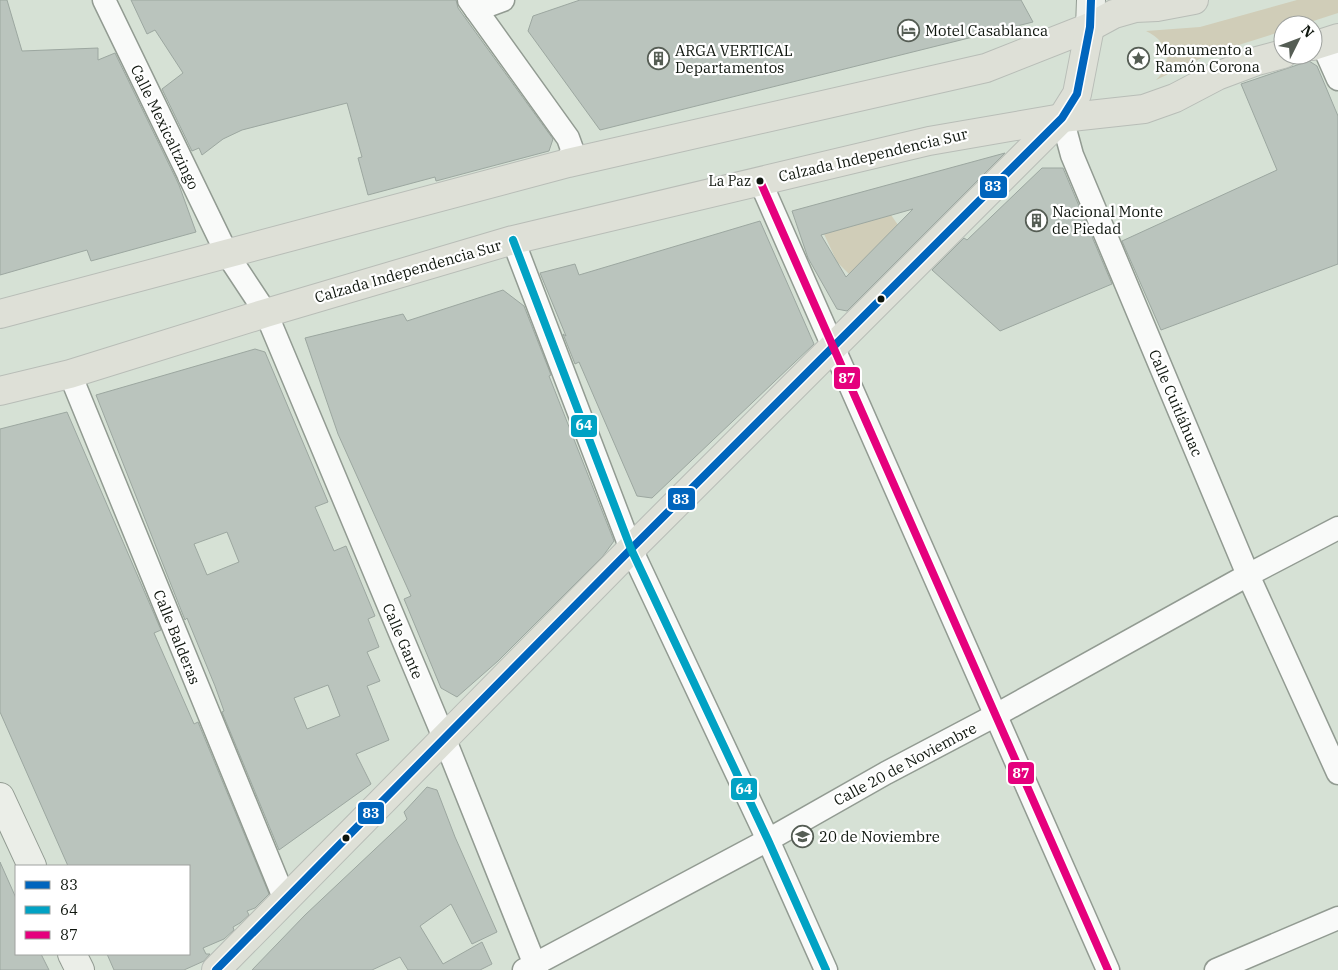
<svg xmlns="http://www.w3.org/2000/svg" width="1338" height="970" font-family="'IBM Plex Serif',serif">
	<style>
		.green { fill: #d0cdb8 }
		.building { fill: #bac4bd; stroke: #9ca7a0; fill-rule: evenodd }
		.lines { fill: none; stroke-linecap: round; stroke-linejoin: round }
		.street-casing { stroke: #929b92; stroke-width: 25 }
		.secondary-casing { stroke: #929b92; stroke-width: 30 }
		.primary-casing { stroke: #b8bdb7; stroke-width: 30 }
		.street { stroke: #f9faf9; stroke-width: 22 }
		.secondary { stroke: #ebeee8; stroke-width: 28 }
		.primary { stroke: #dee0d7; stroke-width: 28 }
		.bus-1-casing { stroke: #fff; stroke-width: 11 }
		.bus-2-casing { stroke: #fff; stroke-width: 11 }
		.bus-3-casing { stroke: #fff; stroke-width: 11 }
		.bus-1 { stroke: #0065bd; stroke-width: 8 }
		.bus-2 { stroke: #01a2c4; stroke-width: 8 }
		.bus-3 { stroke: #e5007d; stroke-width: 8 }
		.bus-dot { fill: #0f160e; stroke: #fff; stroke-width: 2 }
		.labels { text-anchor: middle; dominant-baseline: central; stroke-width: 4.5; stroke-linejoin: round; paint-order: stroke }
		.bus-label { font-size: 14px; fill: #0f160e; stroke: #fff; text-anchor: end }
		.poi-label { font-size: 15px; fill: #0f160e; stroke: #fff; text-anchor: start }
		.street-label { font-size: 15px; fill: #0f160e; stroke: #fff }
		.line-badge { stroke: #fff; stroke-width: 2 }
		.badge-label { font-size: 14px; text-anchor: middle; font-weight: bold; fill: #fff }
	</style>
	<rect width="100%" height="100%" fill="#d6e1d5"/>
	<!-- green -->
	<g class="green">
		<path d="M1297,0h41v13l-37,12h-18v6l-73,23 -54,26c18,-17 12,-39 -10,-49l54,-4z"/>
		<polygon points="891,215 898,225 849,274 837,262 824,234"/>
	</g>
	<!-- building -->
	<g class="building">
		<polygon points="0,0 7,0 22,51 98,48 98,60 115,53 179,185 196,232 91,261 87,250 0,275"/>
		<polygon points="131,0 456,0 458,8 553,139 549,151 436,181 435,177 368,195 358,158 362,157 347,103 242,130 223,139 202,155 199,148 192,151 162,89 183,73 155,30 147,34"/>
		<polygon points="580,0 1021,0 1033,22 600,130 528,31 533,16"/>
		<polygon points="1309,61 1317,66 1338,116 1338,264 1161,330 1122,241 1277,170 1241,84"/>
		<path d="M1005,153l-158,158 -10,-2 -29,-51 -16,-47zM913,209l-67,68 -25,-42z"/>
		<polygon points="1042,168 1063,168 1112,284 1000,331 932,270 964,238 967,240"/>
		<polygon points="760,221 814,344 652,498 637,496 579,362 575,364 563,334 566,336 540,273 575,264 579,275"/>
		<polygon points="503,290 524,306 551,375 549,376 614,541 603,556 498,661 457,697 441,688 404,599 411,596 338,434 305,338 403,314 407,321"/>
		<path d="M255,349l10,3 63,150 -13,5 19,44 12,-5 29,70 -7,3 11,28 -12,5 13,29 -13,5 22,54 -33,14 15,30 -92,66 -57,-138 2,-1 -9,-25 -28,-68 -2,2 -89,-225zM227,532l12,30 -32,13 -13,-31zM328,685l12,31 -33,13 -13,-31z"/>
		<polygon points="67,412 161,630 154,633 194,724 198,722 269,894 255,908 247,911 249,915 240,923 233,927 234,930 224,939 203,948 206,954 210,954 204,961 184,970 114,970 107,954 189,954 189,866 68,866 0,712 0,429"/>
		<polygon points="427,787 437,790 455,837 497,932 472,944 451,904 420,926 443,964 482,942 492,964 480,970 408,970 400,957 372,970 252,970 305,915 407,819 404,812"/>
		<polygon points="0,862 16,898 16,954 41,954 49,970 0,970"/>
	</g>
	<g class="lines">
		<defs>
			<g id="street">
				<polyline points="104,0 227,254 266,313 445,740 537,970"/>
				<polyline points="469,0 568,138 572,149 568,163"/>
				<polyline points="476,10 503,0"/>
				<polyline points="1322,43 1338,79"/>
				<polyline points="1062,118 1072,155 1248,575 1338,773"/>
				<polyline points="760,181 1108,970"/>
				<polyline points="513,240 631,549 768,840 826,970"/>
				<polyline points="70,374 285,900"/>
				<polyline points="524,970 768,840 886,773 996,715 1248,575 1338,528"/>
				<polyline points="1216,970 1338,918"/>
			</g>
			<g id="secondary">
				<polyline points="1090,27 1091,0"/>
				<polyline points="0,797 32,866"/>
				<polyline points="72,954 80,970"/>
			</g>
			<g id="primary">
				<polyline points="1313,46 1338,38"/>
				<polyline points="0,314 568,163 986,68 1090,27 1114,14 1135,8 1157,7 1194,0"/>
				<polyline points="0,391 70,374 266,313 513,240 929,141 1062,118 1144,109 1175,98 1217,76 1257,61 1283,54"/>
				<polyline points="216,970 631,549 1062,118 1077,94 1090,27"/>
			</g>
		</defs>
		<!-- street casing -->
		<use href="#street" class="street-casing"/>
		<!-- secondary casing -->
		<use href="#secondary" class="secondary-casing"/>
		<!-- primary casing -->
		<use href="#primary" class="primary-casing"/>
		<!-- street -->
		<use href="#street" class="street"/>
		<!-- secondary -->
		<use href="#secondary" class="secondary"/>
		<!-- primary -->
		<use href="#primary" class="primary"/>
		<defs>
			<polyline id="bus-1" points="216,970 631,549 1062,118 1077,94 1090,27 1091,0"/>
			<polyline id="bus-2" points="513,240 631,549 768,840 826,970"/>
			<polyline id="bus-3" points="760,181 1108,970"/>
		</defs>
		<!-- bus-1 casing -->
		<use href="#bus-1" class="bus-1-casing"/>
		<!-- bus-2 casing -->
		<use href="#bus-2" class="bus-2-casing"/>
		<!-- bus-3 casing -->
		<use href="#bus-3" class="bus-3-casing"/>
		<!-- bus-1 -->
		<use href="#bus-1" class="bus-1"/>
		<!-- bus-2 -->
		<use href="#bus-2" class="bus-2"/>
		<!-- bus-3 -->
		<use href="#bus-3" class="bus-3"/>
	</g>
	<!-- icons -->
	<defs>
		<symbol id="hotel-ring" viewBox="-11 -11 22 22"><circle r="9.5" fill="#fff" stroke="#555d54" stroke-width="1.5"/><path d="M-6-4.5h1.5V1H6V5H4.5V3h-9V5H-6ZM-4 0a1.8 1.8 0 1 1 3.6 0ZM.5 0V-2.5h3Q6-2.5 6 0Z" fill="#555d54"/></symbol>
		<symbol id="sight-ring" viewBox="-11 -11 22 22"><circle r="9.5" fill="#fff" stroke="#555d54" stroke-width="1.5"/><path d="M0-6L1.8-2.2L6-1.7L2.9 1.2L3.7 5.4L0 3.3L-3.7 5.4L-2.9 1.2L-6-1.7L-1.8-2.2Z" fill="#555d54"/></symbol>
		<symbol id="building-ring" viewBox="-11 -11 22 22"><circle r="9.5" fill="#fff" stroke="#555d54" stroke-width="1.5"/><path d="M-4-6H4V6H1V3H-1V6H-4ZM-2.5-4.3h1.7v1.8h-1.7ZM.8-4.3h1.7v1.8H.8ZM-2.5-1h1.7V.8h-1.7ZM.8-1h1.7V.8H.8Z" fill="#555d54"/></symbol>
		<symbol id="school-ring" viewBox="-11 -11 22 22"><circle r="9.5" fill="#fff" stroke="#555d54" stroke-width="1.5"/><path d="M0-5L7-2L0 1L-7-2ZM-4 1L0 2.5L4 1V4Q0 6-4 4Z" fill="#555d54"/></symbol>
	</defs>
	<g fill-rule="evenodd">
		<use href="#hotel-ring" x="896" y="18" width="25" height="25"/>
		<use href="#sight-ring" x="1126" y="46" width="25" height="25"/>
		<use href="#building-ring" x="646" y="46" width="25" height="25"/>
		<use href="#building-ring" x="1024" y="208" width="25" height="25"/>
		<use href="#school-ring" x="790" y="824" width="25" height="25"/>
	</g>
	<!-- markers -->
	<g class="bus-dot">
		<circle cx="760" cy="181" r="4.5"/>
		<circle cx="881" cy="299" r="4.5"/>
		<circle cx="346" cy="838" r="4.5"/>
	</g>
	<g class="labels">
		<!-- bus labels -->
		<g class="bus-label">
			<text x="751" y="181">La Paz</text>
		</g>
		<!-- poi labels -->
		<g class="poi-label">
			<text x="925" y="30">Motel Casablanca</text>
			<text x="1155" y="49">Monumento a<tspan x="1155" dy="17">Ramón Corona</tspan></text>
			<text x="675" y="50">ARGA VERTICAL<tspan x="675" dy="17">Departamentos</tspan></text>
			<text x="1052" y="211">Nacional Monte<tspan x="1052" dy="17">de Piedad</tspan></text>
			<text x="819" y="836">20 de Noviembre</text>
		</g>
		<!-- street labels -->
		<g class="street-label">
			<text transform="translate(165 127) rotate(64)">Calle Mexicaltzingo</text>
			<text transform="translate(873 155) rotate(-13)">Calzada Independencia Sur</text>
			<text transform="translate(408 271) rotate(-16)">Calzada Independencia Sur</text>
			<text transform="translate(1176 403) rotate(67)">Calle Cuitláhuac</text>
			<text transform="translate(177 637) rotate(68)">Calle Balderas</text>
			<text transform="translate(403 641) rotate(67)">Calle Gante</text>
			<text transform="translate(905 764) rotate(-28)">Calle 20 de Noviembre</text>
		</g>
	</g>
	<g class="line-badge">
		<rect x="979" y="175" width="29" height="24" rx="5" fill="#0065bd"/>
		<rect x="833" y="366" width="28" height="24" rx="5" fill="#e5007d"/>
		<rect x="570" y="414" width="28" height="24" rx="5" fill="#01a2c4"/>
		<rect x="667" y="487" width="29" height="24" rx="5" fill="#0065bd"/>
		<rect x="1007" y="761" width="28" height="24" rx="5" fill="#e5007d"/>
		<rect x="730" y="777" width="28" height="24" rx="5" fill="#01a2c4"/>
		<rect x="357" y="801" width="28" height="24" rx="5" fill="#0065bd"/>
	</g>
	<g class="badge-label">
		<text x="993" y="191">83</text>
		<text x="847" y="383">87</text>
		<text x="584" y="430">64</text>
		<text x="681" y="504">83</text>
		<text x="1021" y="778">87</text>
		<text x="744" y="794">64</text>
		<text x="371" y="818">83</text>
	</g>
	<!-- legend -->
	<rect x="15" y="865" width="175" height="90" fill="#ffffff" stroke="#9fa29f"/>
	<rect x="25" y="881" width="25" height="8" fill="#0065bd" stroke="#9fa29f"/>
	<text x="60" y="890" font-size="15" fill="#0f160e">83</text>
	<rect x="25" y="906" width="25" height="8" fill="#01a2c4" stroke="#9fa29f"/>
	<text x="60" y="915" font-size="15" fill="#0f160e">64</text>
	<rect x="25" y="931" width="25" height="8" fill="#e5007d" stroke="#9fa29f"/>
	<text x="60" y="940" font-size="15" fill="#0f160e">87</text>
	<!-- north arrow -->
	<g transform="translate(1298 40) rotate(48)"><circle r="24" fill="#ffffff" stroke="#9fa29f"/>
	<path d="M0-4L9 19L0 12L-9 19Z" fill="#555d54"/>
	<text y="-8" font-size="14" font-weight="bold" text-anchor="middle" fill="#0f160e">N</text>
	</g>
</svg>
